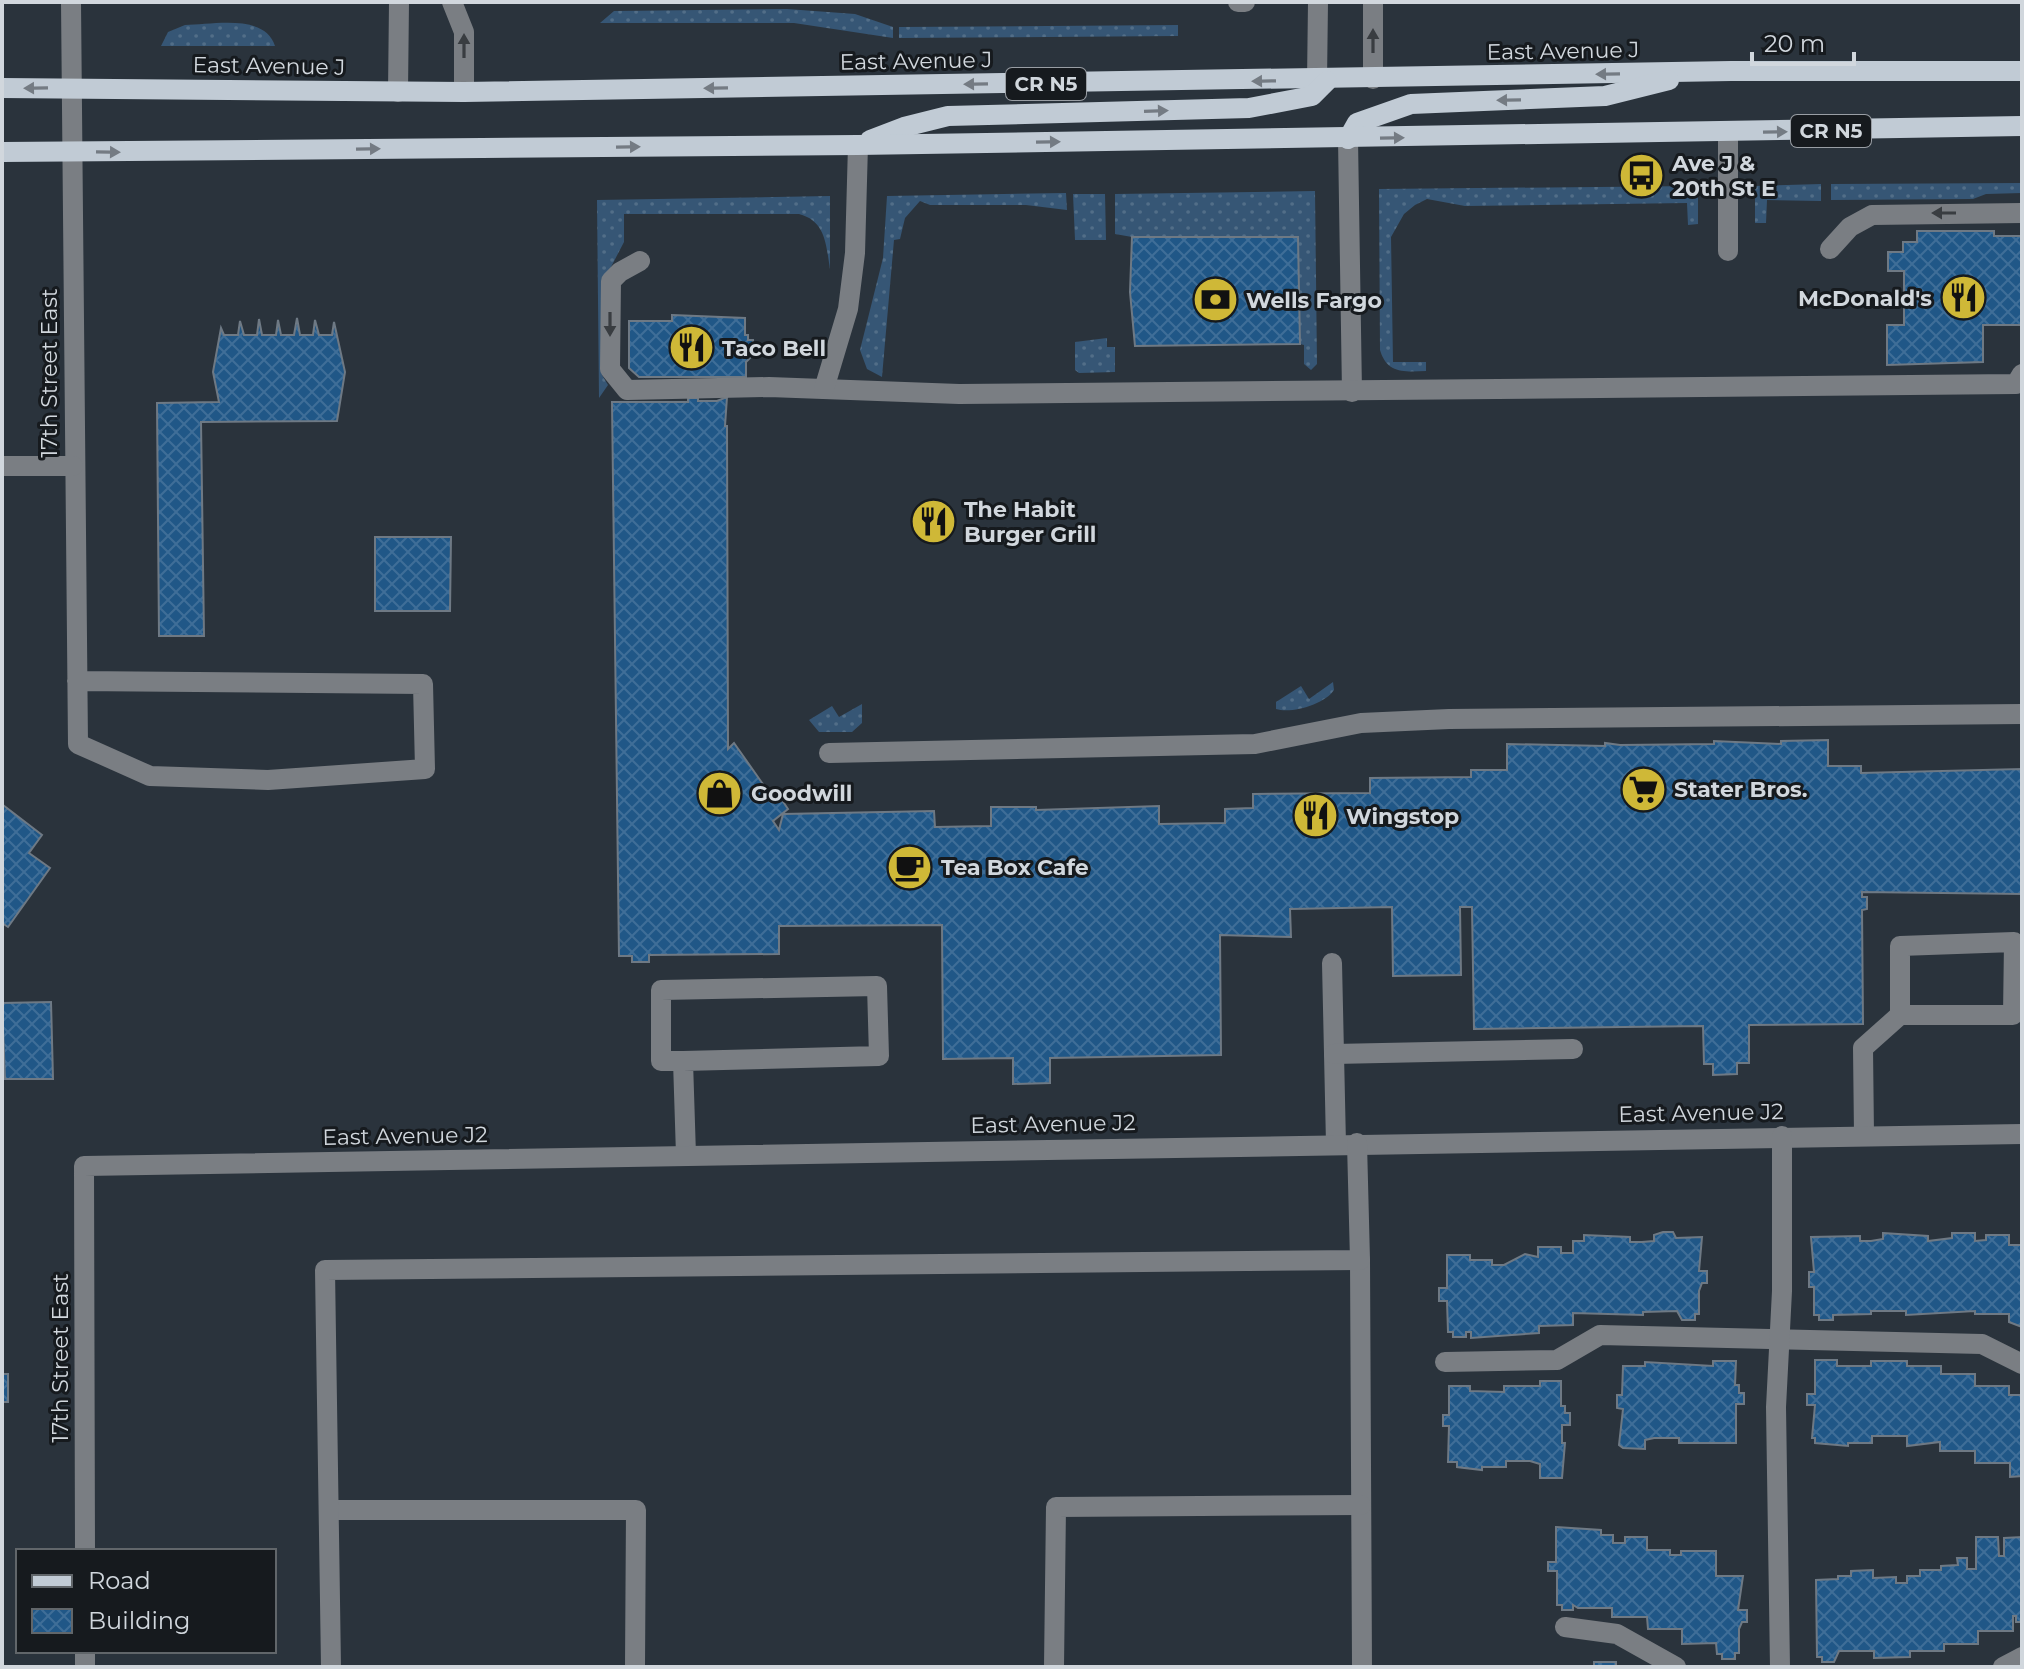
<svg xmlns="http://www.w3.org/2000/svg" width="2024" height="1669" font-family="Montserrat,sans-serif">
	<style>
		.grass { fill: url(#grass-dots) }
		.building { fill: url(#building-cross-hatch); stroke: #6e7984; stroke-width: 2 }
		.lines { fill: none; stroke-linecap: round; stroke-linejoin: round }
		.minor { stroke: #7a7e83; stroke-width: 20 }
		.major { stroke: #c1cbd5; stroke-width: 20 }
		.oneway { fill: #393d41 }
		.oneway2 { fill: #747b83 }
		.labels { text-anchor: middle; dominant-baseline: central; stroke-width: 6; stroke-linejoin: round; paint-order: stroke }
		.shield { fill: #161a1e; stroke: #999ea4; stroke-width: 2 }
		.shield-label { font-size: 20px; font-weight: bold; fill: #d1d7dd }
		.street-label { font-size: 22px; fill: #d1d7dd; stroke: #161a1e }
		.poi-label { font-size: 22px; font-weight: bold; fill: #d1d7dd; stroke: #161a1e; text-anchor: start }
	</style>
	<defs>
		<pattern id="grass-dots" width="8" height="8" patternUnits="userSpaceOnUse" patternTransform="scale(2)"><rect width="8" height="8" fill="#365675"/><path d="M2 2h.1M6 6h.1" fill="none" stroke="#526e88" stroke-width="1.8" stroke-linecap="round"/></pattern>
		<pattern id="building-cross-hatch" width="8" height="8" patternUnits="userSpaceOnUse" patternTransform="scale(2)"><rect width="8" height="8" fill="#205787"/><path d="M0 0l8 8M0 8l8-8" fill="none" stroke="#3f6e98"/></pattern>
	</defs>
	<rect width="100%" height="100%" fill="#2a333c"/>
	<!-- grass -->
	<g class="grass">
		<polygon points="787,9 855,14 893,27 893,38 794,23 600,23 614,11"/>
		<path d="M185,25c27,0 80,-12 90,21h-114l7,-14z"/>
		<polygon points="1178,25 1178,36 899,38 899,27"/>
		<polygon points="2022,183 2022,193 1986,194 1973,199 1831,200 1831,184"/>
		<polygon points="1821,184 1821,201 1767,200 1766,223 1755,223 1755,186"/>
		<path d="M1698,186v38l-10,1 -1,-22 -222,3 -38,-7 -12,6 -11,9 -13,23 2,125h33v9c-21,1 -39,3 -46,-21l-1,-161z"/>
		<polygon points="1315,191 1317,364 1311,370 1304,364 1304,345 1300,344 1298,237 1132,237 1115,234 1115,194"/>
		<polygon points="1066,193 1067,210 1026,205 930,205 920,201 905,218 900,239 894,240 882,377 867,369 860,350 883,258 887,196"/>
		<polygon points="1073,194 1105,194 1106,240 1075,240"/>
		<path d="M830,196v73c-4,-24 -4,-48 -31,-55h-175v28l-13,25 -9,108 6,10 -9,13 -2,-198z"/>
		<polygon points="1107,338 1107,347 1115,347 1115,372 1079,373 1075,370 1075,342"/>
		<path d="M1333,682l1,8c-9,14 -42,24 -58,19v-7l25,-16 8,13z"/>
		<polygon points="862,704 862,723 852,732 819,732 809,720 832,706 839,717"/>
	</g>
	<!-- building -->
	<g class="building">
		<polygon points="1917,231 1994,231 1994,236 2022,236 2022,325 1983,325 1983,362 1887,365 1887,325 1904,325 1904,271 1888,271 1888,252 1903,252 1903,242 1917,242"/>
		<polygon points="1132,237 1298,237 1300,344 1135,346 1130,292"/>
		<polygon points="672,315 745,318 745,335 748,335 748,340 753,340 753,355 746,362 746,377 639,377 629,368 629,321 672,321"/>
		<polygon points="297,318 300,335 313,335 315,320 319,335 332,335 334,322 345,372 337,421 201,422 204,636 159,636 157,403 219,402 213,372 221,328 224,335 238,335 240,321 244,335 257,335 259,319 262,335 276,335 278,320 281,335 294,335"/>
		<polygon points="727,397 725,426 727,426 728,749 734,743 772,797 777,793 788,809 773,821 779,830 783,814 934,811 935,827 991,826 991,807 1036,807 1036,810 1159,806 1159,824 1225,823 1225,809 1253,808 1253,794 1370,793 1370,778 1471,777 1471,770 1507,770 1507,744 1605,746 1605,743 1620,745 1714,744 1714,741 1781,744 1781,741 1828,740 1828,766 1861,766 1861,773 2022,769 2022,894 1862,892 1862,897 1867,897 1867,909 1862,910 1863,1024 1749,1025 1749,1063 1737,1063 1737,1074 1713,1075 1713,1064 1704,1064 1703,1026 1474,1029 1472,907 1460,907 1461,975 1393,976 1392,907 1290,909 1291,937 1220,935 1221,1055 1050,1058 1050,1083 1013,1084 1013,1058 943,1059 942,925 779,926 779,954 649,955 649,962 632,962 632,956 619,956 612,402 688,402 688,398 698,398 698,401 717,401"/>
		<polygon points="375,537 451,537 450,611 375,611"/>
		<polygon points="3,805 42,835 29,853 50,868 8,927 2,923"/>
		<polygon points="51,1002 53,1079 5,1079 2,1003"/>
		<polygon points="1663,1232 1673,1232 1676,1238 1702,1237 1699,1271 1707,1271 1707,1283 1702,1283 1699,1291 1699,1314 1695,1314 1695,1320 1682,1320 1677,1311 1643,1312 1643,1315 1573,1313 1573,1325 1539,1326 1539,1333 1471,1338 1471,1332 1466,1332 1466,1337 1453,1337 1453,1332 1448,1332 1447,1301 1439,1301 1439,1288 1447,1288 1447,1255 1470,1255 1470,1260 1492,1260 1492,1265 1504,1265 1525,1254 1538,1257 1538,1247 1561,1247 1561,1253 1573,1253 1573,1241 1584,1241 1584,1235 1630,1237 1630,1242 1642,1242 1654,1241 1654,1235"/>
		<polygon points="1883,1233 1928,1236 1928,1241 1952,1238 1952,1233 1975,1233 1975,1241 1986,1240 1986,1235 2009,1235 2009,1245 2022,1245 2022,1327 2009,1322 2009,1314 1975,1314 1975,1311 1906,1315 1906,1311 1871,1311 1871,1314 1833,1315 1833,1320 1819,1320 1819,1315 1814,1315 1814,1287 1809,1287 1809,1272 1814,1272 1811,1237 1860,1236 1860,1241 1871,1241 1883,1239"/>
		<polygon points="1815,1360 1837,1360 1837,1366 1871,1366 1871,1361 1907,1361 1907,1366 1941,1366 1941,1374 1975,1374 1975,1386 2009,1386 2009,1395 2022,1395 2022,1476 2010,1477 2010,1463 1975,1463 1975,1451 1940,1451 1940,1442 1907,1446 1907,1436 1872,1436 1872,1443 1848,1443 1848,1446 1815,1443 1815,1438 1812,1438 1815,1405 1807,1405 1807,1394 1815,1394"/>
		<polygon points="1713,1361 1736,1361 1735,1385 1739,1385 1739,1393 1744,1393 1744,1404 1736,1404 1736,1443 1679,1443 1679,1438 1654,1438 1645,1440 1645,1449 1623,1448 1619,1445 1623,1409 1617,1408 1617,1395 1622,1395 1623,1366 1645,1366 1645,1362 1713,1366"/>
		<rect x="2" y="1374" width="6" height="28"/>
		<polygon points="1540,1381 1561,1381 1561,1406 1565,1406 1565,1413 1570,1413 1570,1425 1562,1425 1562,1443 1565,1443 1562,1478 1540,1478 1540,1464 1530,1461 1506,1461 1506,1467 1482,1467 1482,1470 1457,1467 1457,1462 1448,1462 1449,1426 1443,1426 1443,1415 1449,1415 1449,1386 1470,1386 1470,1391 1504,1392 1504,1386 1540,1386"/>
		<polygon points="1556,1527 1601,1530 1601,1535 1613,1535 1613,1543 1625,1543 1625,1537 1647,1537 1647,1550 1670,1550 1670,1555 1681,1555 1681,1551 1716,1551 1716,1576 1743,1576 1738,1610 1747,1610 1747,1622 1742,1622 1739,1629 1739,1653 1735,1653 1735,1659 1722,1659 1722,1654 1717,1654 1716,1643 1682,1644 1682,1629 1648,1629 1647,1617 1612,1617 1612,1608 1578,1608 1573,1605 1573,1610 1562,1610 1562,1605 1557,1605 1557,1571 1548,1571 1548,1562 1556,1562"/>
		<polygon points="1976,1537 1998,1537 1999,1556 2004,1556 2004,1538 2022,1537 2022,1622 2016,1622 2016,1616 2013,1616 2013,1631 1978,1631 1978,1644 1944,1644 1944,1651 1910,1651 1910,1657 1874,1658 1874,1651 1839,1651 1834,1662 1822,1662 1822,1657 1817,1657 1816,1580 1838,1579 1838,1576 1851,1576 1851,1571 1873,1570 1873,1578 1896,1577 1896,1583 1907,1583 1907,1576 1920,1576 1920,1570 1941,1570 1941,1566 1958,1565 1957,1558 1967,1558 1967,1569 1976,1569"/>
		<rect x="1594" y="1662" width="22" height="5"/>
	</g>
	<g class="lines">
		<!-- minor -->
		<g class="minor">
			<polyline points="71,2 78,744 150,776 268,780 425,769 423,684 77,681"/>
			<polyline points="452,2 464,32 464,92"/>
			<polyline points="1238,2 1245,2"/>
			<polyline points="1373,2 1373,79"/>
			<polyline points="1317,81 1318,2"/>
			<polyline points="398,92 399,2"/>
			<polyline points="1728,133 1728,251"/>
			<polyline points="1348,139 1352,392"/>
			<polyline points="1830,249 1850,227 1872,215 2022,213"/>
			<polyline points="640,261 620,272 611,281 610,369 627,390 769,387 959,394 2016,384 2022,374"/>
			<polyline points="824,389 848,309 855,253 858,145"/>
			<polyline points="2,466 73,466"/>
			<polyline points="829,753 1255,744 1361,723 1449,719 2022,714"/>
			<polyline points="1332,963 1336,1144"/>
			<polyline points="1334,1054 1573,1049"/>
			<polyline points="683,1061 661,1061 661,990 877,986 879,1056 683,1061 686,1155"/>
			<polyline points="1864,1135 1863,1048 1900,1015 2013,1015 2014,942 1900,946 1900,1015"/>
			<polyline points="1360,1260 1362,1667"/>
			<polyline points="1445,1362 1557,1360 1600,1335 1982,1344 2022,1364"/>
			<polyline points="329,1510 636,1510 635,1667"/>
			<polyline points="85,1551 84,1166 2022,1134"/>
			<polyline points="1565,1627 1617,1634 1676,1667"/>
			<polyline points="85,1651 85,1667"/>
			<polyline points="331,1667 325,1270 1360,1260 1357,1143"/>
			<polyline points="1054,1667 1056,1507 1361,1505"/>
			<polyline points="1780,1667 1776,1407 1782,1291 1782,1136"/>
			<polyline points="2003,1667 2022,1657"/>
		</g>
		<!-- major -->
		<g class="major">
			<polyline points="2,88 464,92 1731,71 2022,71"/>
			<polyline points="1348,139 1357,123 1411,104 1605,96 1669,80"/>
			<polyline points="870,140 904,127 948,116 1249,108 1312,96 1327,81"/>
			<polyline points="2,152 858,145 2022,126"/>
		</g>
	</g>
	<!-- one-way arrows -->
	<defs><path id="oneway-solid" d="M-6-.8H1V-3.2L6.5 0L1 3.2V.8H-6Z" transform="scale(2)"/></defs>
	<g class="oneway">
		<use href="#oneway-solid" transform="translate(1373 41) rotate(-90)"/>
		<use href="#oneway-solid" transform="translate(464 46) rotate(-90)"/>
		<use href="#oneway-solid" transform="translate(1944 213) rotate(180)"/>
		<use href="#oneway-solid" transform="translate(610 324) rotate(90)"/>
	</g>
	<g class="oneway2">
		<use href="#oneway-solid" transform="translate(1608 74) rotate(179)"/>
		<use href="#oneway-solid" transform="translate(1264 81) rotate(179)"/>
		<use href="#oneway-solid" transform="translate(976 84) rotate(179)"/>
		<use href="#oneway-solid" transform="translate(36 88) rotate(179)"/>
		<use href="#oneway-solid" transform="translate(716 88) rotate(179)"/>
		<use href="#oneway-solid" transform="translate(1509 100) rotate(179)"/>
		<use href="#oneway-solid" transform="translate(1156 111) rotate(-2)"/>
		<use href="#oneway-solid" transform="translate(1775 132) rotate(-1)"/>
		<use href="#oneway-solid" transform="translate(1392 138) rotate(-1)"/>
		<use href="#oneway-solid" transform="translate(1048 142) rotate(-1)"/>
		<use href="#oneway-solid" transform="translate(628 147) rotate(-1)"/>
		<use href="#oneway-solid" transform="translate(368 149) rotate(-1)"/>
		<use href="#oneway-solid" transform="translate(108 152) rotate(1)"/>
	</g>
	<!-- icons -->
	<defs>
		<symbol id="bus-disc" viewBox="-11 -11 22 22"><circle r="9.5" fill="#cfb837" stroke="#161a1e"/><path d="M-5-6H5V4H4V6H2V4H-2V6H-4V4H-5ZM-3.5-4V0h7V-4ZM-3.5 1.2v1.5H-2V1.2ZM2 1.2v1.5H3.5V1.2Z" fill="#111"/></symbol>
		<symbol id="restaurant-disc" viewBox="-11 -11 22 22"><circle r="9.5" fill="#cfb837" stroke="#161a1e"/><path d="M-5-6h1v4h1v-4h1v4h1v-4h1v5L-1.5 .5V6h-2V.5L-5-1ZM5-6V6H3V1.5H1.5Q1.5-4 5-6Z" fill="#111"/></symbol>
		<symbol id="bank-disc" viewBox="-11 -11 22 22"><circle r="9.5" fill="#cfb837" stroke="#161a1e"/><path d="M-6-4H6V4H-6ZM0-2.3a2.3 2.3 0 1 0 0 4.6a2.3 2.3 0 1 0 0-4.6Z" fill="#111"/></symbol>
		<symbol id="supermarket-disc" viewBox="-11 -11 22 22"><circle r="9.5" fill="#cfb837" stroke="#161a1e"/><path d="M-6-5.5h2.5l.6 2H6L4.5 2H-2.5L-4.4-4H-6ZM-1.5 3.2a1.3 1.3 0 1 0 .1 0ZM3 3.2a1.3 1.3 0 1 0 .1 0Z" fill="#111"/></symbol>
		<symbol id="shop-disc" viewBox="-11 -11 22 22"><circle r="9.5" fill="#cfb837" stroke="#161a1e"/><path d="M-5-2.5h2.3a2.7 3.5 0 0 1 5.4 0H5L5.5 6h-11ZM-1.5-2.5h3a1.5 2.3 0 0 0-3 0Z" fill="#111"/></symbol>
		<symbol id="cafe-disc" viewBox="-11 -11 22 22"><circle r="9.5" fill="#cfb837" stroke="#161a1e"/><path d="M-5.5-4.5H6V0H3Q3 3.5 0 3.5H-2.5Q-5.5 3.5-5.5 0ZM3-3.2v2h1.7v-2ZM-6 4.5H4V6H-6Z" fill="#111"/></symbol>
	</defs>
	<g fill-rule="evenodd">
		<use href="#bus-disc" x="1616" y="150" width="51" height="51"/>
		<use href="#restaurant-disc" x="1938" y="272" width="51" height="51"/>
		<use href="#bank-disc" x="1190" y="274" width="51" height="51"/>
		<use href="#restaurant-disc" x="666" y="322" width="51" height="51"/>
		<use href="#restaurant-disc" x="908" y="496" width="51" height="51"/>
		<use href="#supermarket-disc" x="1618" y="764" width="51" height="51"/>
		<use href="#shop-disc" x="694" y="768" width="51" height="51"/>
		<use href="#restaurant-disc" x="1290" y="790" width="51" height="51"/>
		<use href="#cafe-disc" x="884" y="842" width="51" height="51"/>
	</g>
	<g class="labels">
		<!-- shield labels -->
		<g class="shield">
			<rect x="1006" y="68" width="80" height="32" rx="6"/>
			<rect x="1791" y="115" width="80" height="32" rx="6"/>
		</g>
		<g class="shield-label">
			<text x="1046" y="84">CR N5</text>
			<text x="1831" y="131">CR N5</text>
		</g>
		<!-- street labels -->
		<g class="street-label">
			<text transform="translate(1563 51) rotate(-1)">East Avenue J</text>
			<text transform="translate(916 61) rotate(-1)">East Avenue J</text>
			<text transform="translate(269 66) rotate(1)">East Avenue J</text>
			<text transform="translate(49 373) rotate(-90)">17th Street East</text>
			<text transform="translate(1701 1113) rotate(-1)">East Avenue J2</text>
			<text transform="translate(1053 1124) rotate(-1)">East Avenue J2</text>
			<text transform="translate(405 1136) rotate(-1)">East Avenue J2</text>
			<text transform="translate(60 1358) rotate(-90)">17th Street East</text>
		</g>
		<!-- poi labels -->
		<g class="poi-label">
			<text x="1672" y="163">Ave J &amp;<tspan x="1672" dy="25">20th St E</tspan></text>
			<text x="1932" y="298" text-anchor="end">McDonald's</text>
			<text x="1246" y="300">Wells Fargo</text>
			<text x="722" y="348">Taco Bell</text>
			<text x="964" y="509">The Habit<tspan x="964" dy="25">Burger Grill</tspan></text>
			<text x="1674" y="789">Stater Bros.</text>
			<text x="751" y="793">Goodwill</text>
			<text x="1346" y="816">Wingstop</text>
			<text x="941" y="867">Tea Box Cafe</text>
		</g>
	</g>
	<!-- border -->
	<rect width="2024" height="1669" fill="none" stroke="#d1d7dd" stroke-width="8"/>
	<!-- legend -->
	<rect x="16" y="1549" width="260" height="104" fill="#161a1e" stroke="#61666a" stroke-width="2"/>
	<rect x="32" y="1575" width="40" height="12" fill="#c1cbd5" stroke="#61666a" stroke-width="2"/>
	<text x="88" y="1589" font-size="24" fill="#d1d7dd">Road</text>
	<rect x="32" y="1609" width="40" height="24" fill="url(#building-cross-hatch)" stroke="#61666a" stroke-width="2"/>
	<text x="88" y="1629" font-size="24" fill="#d1d7dd">Building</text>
	<!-- scale -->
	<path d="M1752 52v12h102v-12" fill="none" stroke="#d1d7dd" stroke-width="4"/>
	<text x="1764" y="52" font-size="24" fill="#d1d7dd" stroke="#161a1e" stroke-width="6" paint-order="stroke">20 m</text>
</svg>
